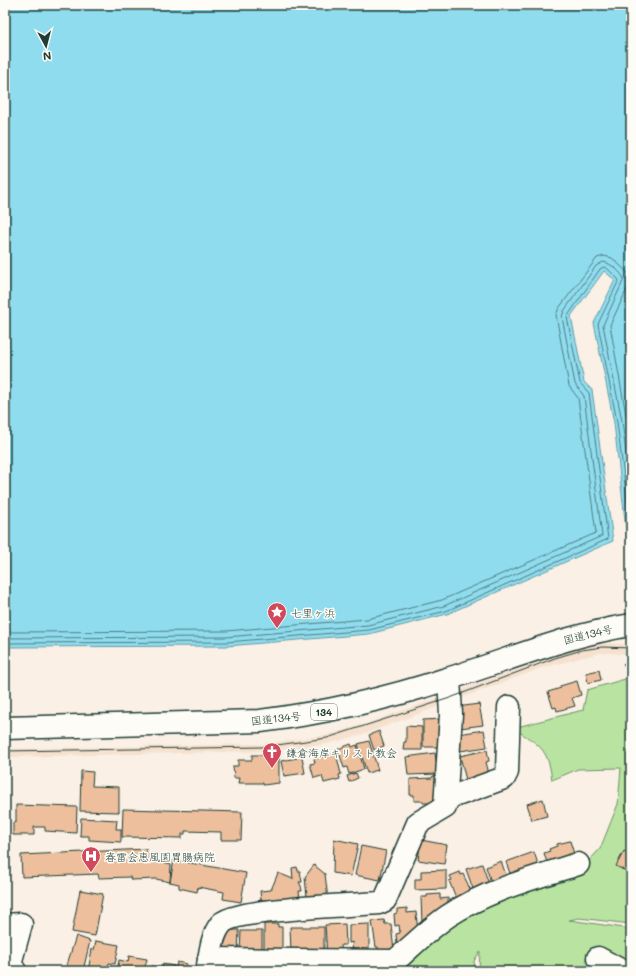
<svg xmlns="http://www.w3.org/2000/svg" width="636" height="976" font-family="Mali,'Klee One',sans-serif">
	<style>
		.built { fill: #f6e1cf }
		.green { fill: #b9e3a0; stroke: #6c906a }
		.water { fill: #90dcef; stroke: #639ca4 }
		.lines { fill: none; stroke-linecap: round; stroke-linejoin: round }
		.shore { stroke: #4c7d7f; stroke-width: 1 }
		.building { fill: #edbf9d; stroke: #1f3d34 }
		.minor-casing { stroke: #1f3d34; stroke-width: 25 }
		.highway-casing { stroke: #1f3d34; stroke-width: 25 }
		.minor { stroke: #fdfcf7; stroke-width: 22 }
		.highway { stroke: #fdfcf7; stroke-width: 22 }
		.tram { stroke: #1f3d34; stroke-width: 1 }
		.labels { text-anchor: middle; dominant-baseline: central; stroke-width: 3; stroke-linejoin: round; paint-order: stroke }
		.shield { fill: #fdfcf7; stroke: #62766e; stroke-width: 1 }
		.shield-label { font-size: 10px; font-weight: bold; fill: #1f3d34 }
		.poi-label { font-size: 11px; fill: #1f3d34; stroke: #fdfcf7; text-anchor: start }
		.street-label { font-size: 11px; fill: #1f3d34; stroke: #fdfcf7 }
	</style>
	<rect width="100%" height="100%" fill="#faf0e5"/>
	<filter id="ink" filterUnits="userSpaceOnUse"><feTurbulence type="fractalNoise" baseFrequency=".025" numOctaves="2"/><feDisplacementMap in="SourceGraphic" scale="8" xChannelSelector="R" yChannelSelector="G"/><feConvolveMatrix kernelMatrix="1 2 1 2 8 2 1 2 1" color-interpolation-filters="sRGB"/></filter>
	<g filter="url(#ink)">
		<!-- built -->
		<polygon class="built" points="598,643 631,644 631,654 600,653 542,668 367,733 327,744 267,751 5,757 5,749 264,744 327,735 365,724 577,648"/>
		<!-- green -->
		<path class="green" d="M625,679l6,9v236l-52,-6 -10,2 62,9v42h-152l1,-20 -6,10 1,10h-70l-7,-5 73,-56 111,-42 18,-19 18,-45 3,-36 -43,1 -26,11c-4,-33 -13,-35 -39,-52l70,-18 4,-20z"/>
		<!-- water -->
		<polygon class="water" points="5,5 631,5 631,537 627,538 614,423 594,323 615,280 604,271 571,316 584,382 592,390 613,541 447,614 369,634 227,646 5,647"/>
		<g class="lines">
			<!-- shore -->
			<g class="shore">
				<polyline points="5,632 226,631 367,619 442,600 596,533 578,398 569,386 556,315 559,308 597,258 604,256 612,258 628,273 629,285 610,325 631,443"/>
				<path d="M5,638l221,-1 142,-12 76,-19 158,-70 -18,-140 -9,-12 -13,-67 2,-6 32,-45 7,-4c8,1 18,10 21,17l-21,46 19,96 9,72"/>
				<polyline points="5,643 227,642 369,630 446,611 608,539 589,393 580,383 567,317 600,269 604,267 608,269 619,280 598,324 617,422 631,533"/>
			</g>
		</g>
		<!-- building -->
		<g class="building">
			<polygon points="631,659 631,678 629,680 625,673 628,672 623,664"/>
			<polygon points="599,670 601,680 588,683 586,673"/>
			<polygon points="577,681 581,695 572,698 575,706 557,711 556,707 553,708 548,692 561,688 560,686"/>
			<polygon points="479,704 483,725 460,728 457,707"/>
			<polygon points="443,719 441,747 423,747 423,720"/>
			<polygon points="406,726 422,727 422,750 403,750 404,742 406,742"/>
			<polygon points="484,730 487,747 460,751 458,734"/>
			<polygon points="379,731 384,746 374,750 369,735"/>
			<polygon points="369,741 378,770 367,773 358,744"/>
			<polygon points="351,744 352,747 357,745 364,769 349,774 347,767 344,768 338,749"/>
			<polygon points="487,750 489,761 486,762 489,774 466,780 460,756"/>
			<polygon points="336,753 341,774 339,775 340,779 324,783 322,776 314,778 310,764 315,763 314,759"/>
			<polygon points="435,753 438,774 408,775 406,757"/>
			<polygon points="252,755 268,755 269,758 279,758 279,783 263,785 263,783 238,783 239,778 234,778 233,766 238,766 238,760 252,760"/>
			<polygon points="302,757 305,773 284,776 281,761"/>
			<polygon points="81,771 93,772 92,786 119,787 119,812 80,811"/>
			<polygon points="356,773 358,778 349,782 347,776"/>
			<polygon points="433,776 442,776 440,803 423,803 423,801 414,801 414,795 410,795 410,779 432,778"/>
			<polygon points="543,799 547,816 532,820 527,804"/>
			<polygon points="16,805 77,807 76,833 45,831 45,827 34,827 34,835 13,835 13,822 16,823"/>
			<polygon points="123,809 242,812 241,840 221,840 221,832 185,831 185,834 182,834 182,838 122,837"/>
			<polygon points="81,818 117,820 116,829 121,829 121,842 89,840 89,836 80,836"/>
			<polygon points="334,839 358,844 351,876 333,873"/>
			<polygon points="421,840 447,845 444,864 418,860"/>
			<polygon points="570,841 575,857 549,869 544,853 550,851 549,849 557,846 557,844"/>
			<polygon points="361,846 386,851 380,880 355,875"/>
			<polygon points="146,849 147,854 157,854 157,861 171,865 170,882 156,879 131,880 130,877 99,878 98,874 22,877 21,855"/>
			<polygon points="624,851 631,855 631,874 616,866"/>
			<polygon points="534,852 540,870 512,879 506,862"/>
			<polygon points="174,860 246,873 241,902 223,899 224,892 198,887 197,892 179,888 179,884 170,882"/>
			<polygon points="501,861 508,881 492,885 486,867"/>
			<polygon points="482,864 489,884 473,889 466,869"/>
			<polygon points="314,865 325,874 328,899 315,901 314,896 307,897 305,877"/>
			<polygon points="297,867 298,871 300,871 302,882 299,882 301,886 302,891 299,891 300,898 261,900 260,891 271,890 278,873 293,879 292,868"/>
			<polygon points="446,870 446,889 415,890 415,879 421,879 421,871"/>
			<polygon points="460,872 461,875 463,874 473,895 458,902 449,881 452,880 450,876"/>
			<polygon points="80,890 103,894 95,936 72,932"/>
			<rect x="5" y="893" width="1" height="16"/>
			<polygon points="440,894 440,899 448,898 448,909 422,923 421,897 427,897 427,895"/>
			<polygon points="407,908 407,913 416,912 418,933 408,942 397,943 396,934 400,933 399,925 395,926 394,914 397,913 397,909"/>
			<polygon points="384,920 385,924 391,924 394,951 379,954 378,947 376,947 372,921"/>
			<polygon points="264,924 278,924 278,927 282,927 282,949 264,952"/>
			<polygon points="345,924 346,945 341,945 342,955 327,955 325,925"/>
			<polygon points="369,924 369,954 353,954 352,942 349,943 349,925"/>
			<polygon points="290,927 324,927 324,954 291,951"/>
			<polygon points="224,930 239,930 238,954 223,953"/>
			<polygon points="241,931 262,931 262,953 240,953"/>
			<polygon points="76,936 90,941 83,971 65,971"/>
			<polygon points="96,941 119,945 115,964 109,963 107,971 88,971 92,949 94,950"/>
			<polygon points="129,956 147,959 144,971 117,971 119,960 128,962"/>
			<polygon points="177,962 187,964 186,969 195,971 175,971"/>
			<polygon points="163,964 174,966 173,971 151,971 152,966 162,968"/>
		</g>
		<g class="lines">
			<defs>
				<g id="minor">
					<polyline points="446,799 504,778 507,772 509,707"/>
					<polyline points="5,925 21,924 10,964 15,971"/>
					<polyline points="598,958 622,971"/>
					<polyline points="209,959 395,961 390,971"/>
					<path d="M395,961c17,-15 34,-32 53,-45 39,-26 86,-38 130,-52"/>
					<path d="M207,971c3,-14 4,-35 14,-47 13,-15 132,-19 158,-21l6,-3 33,-77 27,-16 6,-93 -2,-35"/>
				</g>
				<path id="highway" d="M5,728l255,-7c64,-8 126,-22 187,-42 62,-19 120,-44 184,-54"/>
			</defs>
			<!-- minor casing -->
			<use href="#minor" class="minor-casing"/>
			<!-- highway casing -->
			<use href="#highway" class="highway-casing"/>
			<!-- minor -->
			<use href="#minor" class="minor"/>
			<!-- highway -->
			<use href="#highway" class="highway"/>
			<!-- tram -->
			<polyline class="tram" points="5,751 263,747 327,738 450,698 555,658 582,650 602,647 631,648"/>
		</g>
	</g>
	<!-- icons -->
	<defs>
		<symbol id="sight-pin" viewBox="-11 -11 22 30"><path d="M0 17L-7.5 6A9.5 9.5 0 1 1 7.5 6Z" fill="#d1495b" stroke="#fdfcf7"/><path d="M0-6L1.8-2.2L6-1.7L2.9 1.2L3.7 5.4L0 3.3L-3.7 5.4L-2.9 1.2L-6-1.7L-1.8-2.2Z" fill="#fff"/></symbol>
		<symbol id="church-pin" viewBox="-11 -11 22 30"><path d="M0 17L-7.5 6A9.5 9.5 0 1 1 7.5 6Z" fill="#d1495b" stroke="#fdfcf7"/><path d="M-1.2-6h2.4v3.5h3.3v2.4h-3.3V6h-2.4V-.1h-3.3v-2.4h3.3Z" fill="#fff"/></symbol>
		<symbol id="hospital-pin" viewBox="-11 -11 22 30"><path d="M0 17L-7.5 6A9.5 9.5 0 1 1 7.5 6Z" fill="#d1495b" stroke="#fdfcf7"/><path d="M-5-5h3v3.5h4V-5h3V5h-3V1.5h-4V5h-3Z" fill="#fff"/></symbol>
	</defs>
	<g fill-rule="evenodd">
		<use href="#sight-pin" x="266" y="601" width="22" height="30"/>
		<use href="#church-pin" x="261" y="741" width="22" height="30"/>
		<use href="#hospital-pin" x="80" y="845" width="22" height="30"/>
	</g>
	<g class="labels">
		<!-- shield labels -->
		<rect class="shield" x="311" y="704" width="26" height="16" rx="3"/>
		<g class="shield-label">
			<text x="324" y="712">134</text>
		</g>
		<!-- poi labels -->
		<g class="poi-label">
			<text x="291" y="612">七里ヶ浜</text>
			<text x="286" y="752">鎌倉海岸キリスト教会</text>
			<text x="105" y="856">春雷会恵風園胃腸病院</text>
		</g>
		<!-- street labels -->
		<g class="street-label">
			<text transform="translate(588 634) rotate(-14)">国道134号</text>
			<text transform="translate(276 718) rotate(-6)">国道134号</text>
		</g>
	</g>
	<!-- margin -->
	<rect width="636" height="976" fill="none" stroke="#fdfcf7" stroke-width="20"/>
	<rect x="10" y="10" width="616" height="956" fill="none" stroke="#1f3d34" stroke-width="1.5" filter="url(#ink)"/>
	<!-- north arrow -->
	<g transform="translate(46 46) rotate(173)" stroke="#fdfcf7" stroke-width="3" paint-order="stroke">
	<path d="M0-3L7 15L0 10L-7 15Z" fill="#1f3d34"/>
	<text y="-6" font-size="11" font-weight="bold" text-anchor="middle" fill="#1f3d34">N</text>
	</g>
</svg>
